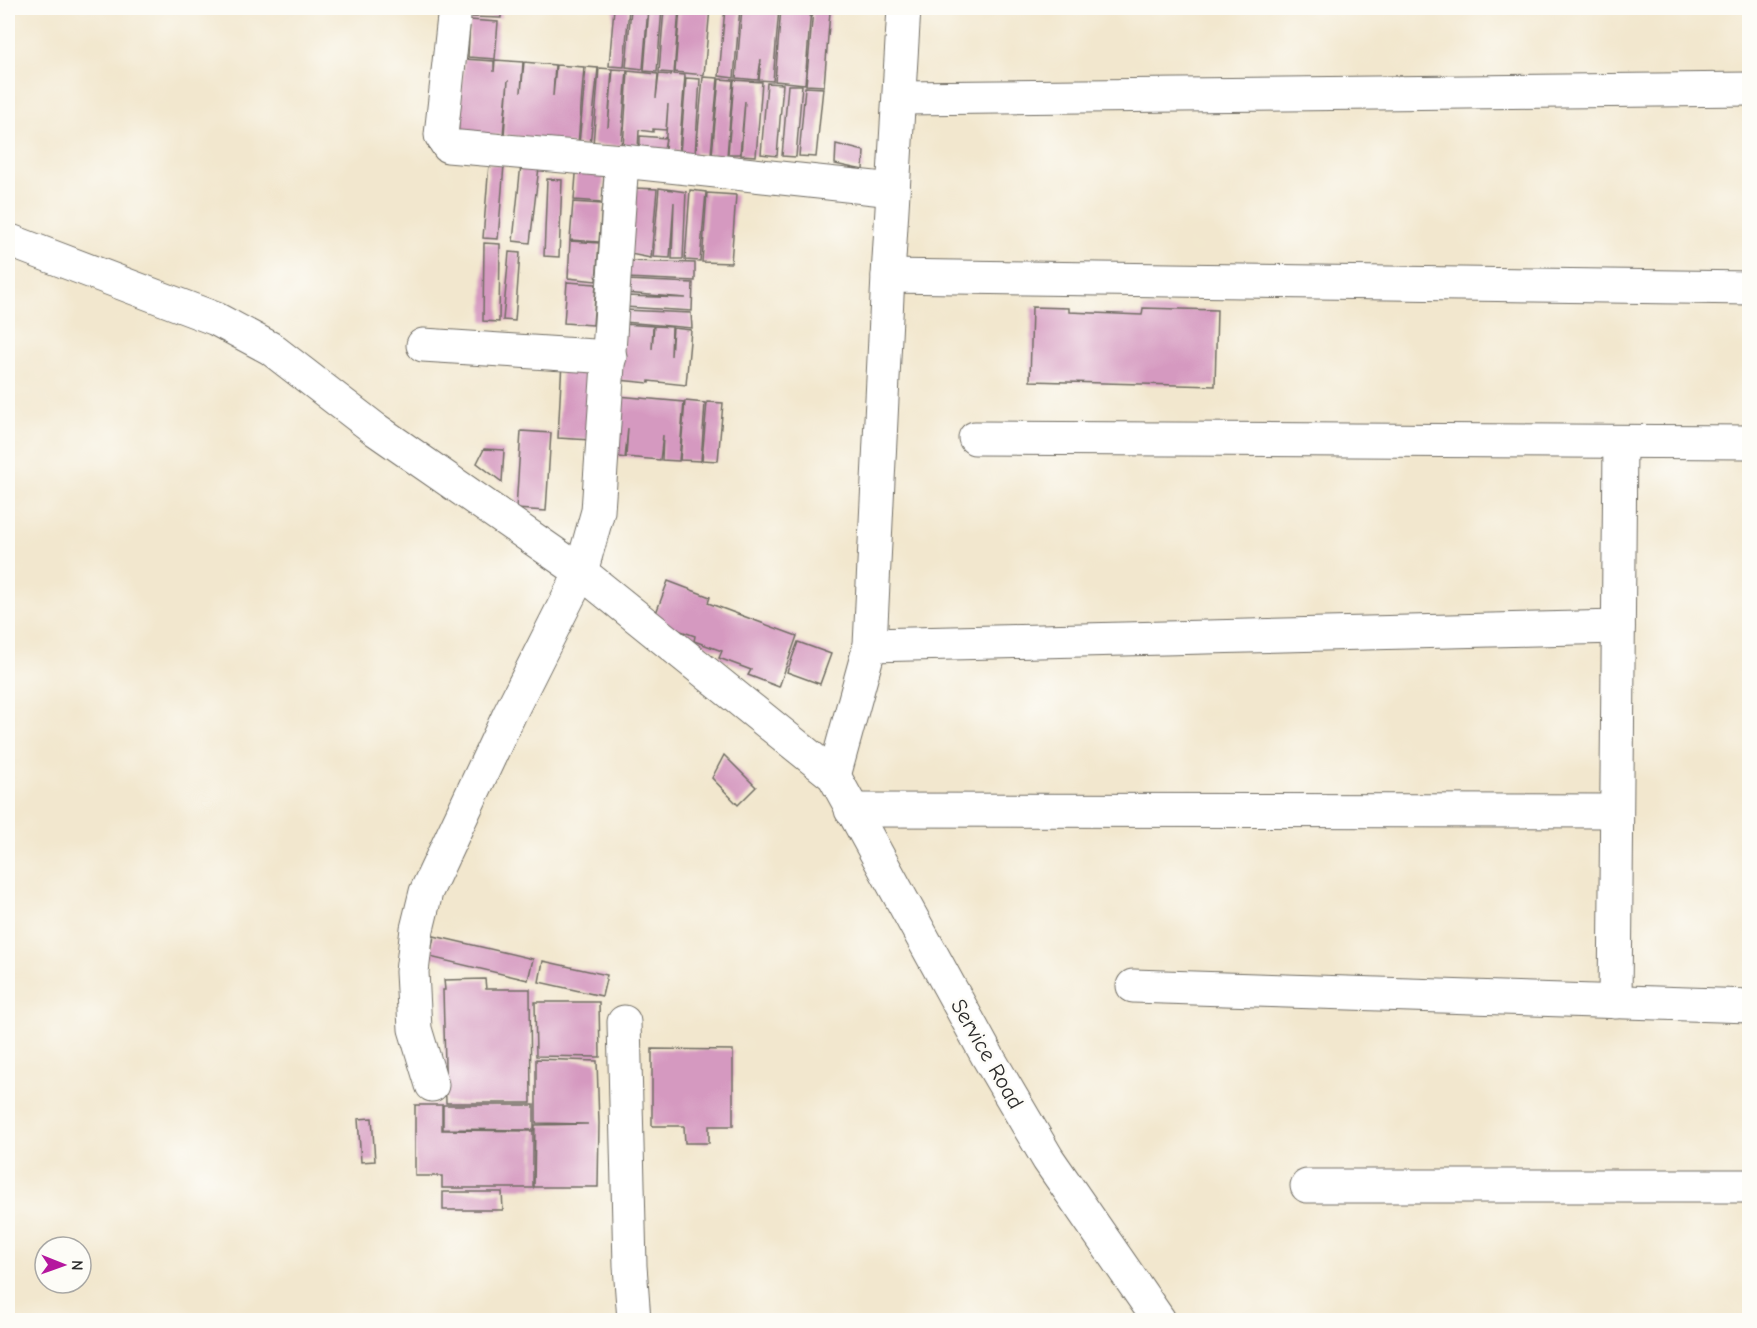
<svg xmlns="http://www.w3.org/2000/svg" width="1757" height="1328" font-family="'Comic Neue',sans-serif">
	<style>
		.building { fill: #d599c0 }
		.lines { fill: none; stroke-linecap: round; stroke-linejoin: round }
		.minor-casing { stroke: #716d64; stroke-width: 35 }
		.minor { stroke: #fff; stroke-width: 33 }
		.labels { text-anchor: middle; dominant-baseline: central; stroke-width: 5; stroke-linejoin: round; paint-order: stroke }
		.street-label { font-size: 22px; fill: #2b2b2b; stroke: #fdfcf7 }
	</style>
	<rect width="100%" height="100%" fill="#fdfcf7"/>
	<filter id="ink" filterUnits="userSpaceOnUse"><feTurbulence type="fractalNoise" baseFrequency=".0167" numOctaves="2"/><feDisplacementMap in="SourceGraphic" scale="12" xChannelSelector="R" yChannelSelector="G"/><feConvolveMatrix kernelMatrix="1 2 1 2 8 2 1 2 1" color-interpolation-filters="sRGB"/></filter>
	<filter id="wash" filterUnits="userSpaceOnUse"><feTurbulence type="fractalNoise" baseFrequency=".008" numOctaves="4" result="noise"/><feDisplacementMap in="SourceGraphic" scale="24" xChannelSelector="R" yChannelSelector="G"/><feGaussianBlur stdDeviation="1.35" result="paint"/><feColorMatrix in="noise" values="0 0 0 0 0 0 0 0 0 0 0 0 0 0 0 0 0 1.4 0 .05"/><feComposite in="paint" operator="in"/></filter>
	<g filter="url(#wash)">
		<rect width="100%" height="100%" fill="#f2e7ce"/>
		<g id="blocks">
			<!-- building -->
			<g class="building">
				<polygon points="471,8 501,8 501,18 471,17"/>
				<polygon points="614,8 629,8 624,67 609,66"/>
				<polygon points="631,8 648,8 643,69 626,67"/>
				<polygon points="649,8 662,8 657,72 644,71"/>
				<polygon points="664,8 679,8 674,74 685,75 679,151 665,150 668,104 666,130 653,129 653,132 639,130 638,149 623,147 628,71 658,74 656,98 659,74 671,75 672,73 659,72"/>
				<polygon points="680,8 710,8 704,75 675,72"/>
				<polygon points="725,8 740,8 734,78 719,76"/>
				<polygon points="742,8 779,8 773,81 759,80 761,59 758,80 736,78"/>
				<polygon points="781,8 811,8 805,84 775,81"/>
				<polygon points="813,10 830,12 824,86 806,85"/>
				<polygon points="470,20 498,22 495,59 468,57"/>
				<polygon points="464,59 494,61 494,72 495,60 523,62 521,92 524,62 555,65 553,96 556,65 584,67 578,145 504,135 508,80 503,135 458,136"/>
				<polygon points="586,67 598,68 590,145 579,145"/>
				<polygon points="599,68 612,69 608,127 613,69 627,70 621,146 593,145"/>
				<polygon points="703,77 718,78 711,154 696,153"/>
				<polygon points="686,78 700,79 695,155 680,154"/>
				<polygon points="719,79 733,80 727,156 712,155"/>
				<polygon points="734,80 762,82 756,156 741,155 745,101 740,154 728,154"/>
				<polygon points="767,83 783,84 777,156 761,154"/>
				<polygon points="788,85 802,85 796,157 782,156"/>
				<polygon points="805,87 823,88 816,157 799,156"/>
				<polygon points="640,136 666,138 664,150 640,148"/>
				<polygon points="836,144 864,151 863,170 835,164"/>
				<polygon points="577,162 605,164 602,202 574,200"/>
				<polygon points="489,164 504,165 498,239 483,238"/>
				<polygon points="521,164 539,167 530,243 513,241"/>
				<polygon points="547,179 562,180 559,257 544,256"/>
				<polygon points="634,188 657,189 651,258 630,254"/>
				<polygon points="659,188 686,192 683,259 672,259 674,202 670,258 653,257"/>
				<polygon points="690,190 706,192 700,261 685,260"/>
				<polygon points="707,193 736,195 731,263 702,262"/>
				<polygon points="573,202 602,204 599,242 570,240"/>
				<polygon points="570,241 599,243 596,281 568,278"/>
				<polygon points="484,243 500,244 499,322 483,321"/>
				<polygon points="509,252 520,253 515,321 503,320"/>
				<polygon points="629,261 695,263 695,281 626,278"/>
				<polygon points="626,280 693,283 692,311 624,307 625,296 686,298 625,293"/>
				<polygon points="567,282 596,284 593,325 564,323"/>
				<polygon points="1032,307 1069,308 1069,312 1142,315 1143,308 1217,310 1215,386 1030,381"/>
				<polygon points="624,310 691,313 692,328 624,322"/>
				<polygon points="623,324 653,326 652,349 654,326 672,327 671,356 673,328 691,330 686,385 649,381 649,383 619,380"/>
				<polygon points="562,361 596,363 591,440 558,438"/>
				<polygon points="618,396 684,402 679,461 662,460 663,435 660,460 626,457 628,428 625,458 614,456"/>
				<polygon points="685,401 705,403 701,461 680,460"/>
				<polygon points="707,402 723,403 718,461 702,460"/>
				<polygon points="521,431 551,433 546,511 516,509"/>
				<polygon points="484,449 504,450 502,482 477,463"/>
				<polygon points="668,581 710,597 708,603 797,636 779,687 748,675 751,670 719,658 722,651 694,641 695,636 653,621"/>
				<polygon points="798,642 831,654 820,684 787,672"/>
				<polygon points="724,755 756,787 738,805 712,778"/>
				<polygon points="434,936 533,959 528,980 430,957"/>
				<polygon points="543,961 607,975 602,996 539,982"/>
				<polygon points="485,979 486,989 530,989 531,1103 446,1103 443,990 445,990 444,980"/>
				<polygon points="535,1002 599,1002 600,1057 536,1056"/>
				<polygon points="652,1049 733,1050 733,1126 709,1126 709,1143 685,1143 684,1126 652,1126"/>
				<polygon points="536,1059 597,1061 599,1123 598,1187 534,1187 535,1125 588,1124 536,1123"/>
				<polygon points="415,1105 442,1105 442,1130 533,1131 533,1188 442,1188 442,1176 415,1176"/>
				<polygon points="443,1105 534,1105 534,1130 443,1129"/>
				<polygon points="372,1118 375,1161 361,1162 358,1119"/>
				<polygon points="443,1192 502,1192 503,1210 443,1210"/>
			</g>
		</g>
	</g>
	<g filter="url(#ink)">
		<use href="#blocks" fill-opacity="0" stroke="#716d64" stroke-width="1.5"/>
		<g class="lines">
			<defs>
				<g id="minor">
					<polyline points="455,8 441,135 448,146 622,161 893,190"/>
					<polyline points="900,98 1750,89"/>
					<polyline points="8,240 216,319 270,348 375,429 581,572 834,776 988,1057 1048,1159 1159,1320"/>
					<polyline points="888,276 1750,288"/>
					<polyline points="423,345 610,357"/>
					<polyline points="975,438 1750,442"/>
					<polyline points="870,645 1618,627"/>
					<polyline points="834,776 870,645 888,276 904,8"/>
					<polyline points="851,810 1616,811"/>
					<polyline points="1133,986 1750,1006"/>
					<polyline points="1615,1002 1620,442"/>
					<polyline points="624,1022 630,1266 634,1320"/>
					<polyline points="432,1085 415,1029 412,972 417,929 426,892 509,715 581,572 598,511 622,161"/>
					<polyline points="1307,1186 1750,1186"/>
				</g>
			</defs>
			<!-- minor casing -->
			<use href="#minor" class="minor-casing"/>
			<!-- minor -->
			<use href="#minor" class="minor"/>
		</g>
	</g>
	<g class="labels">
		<!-- street labels -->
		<g class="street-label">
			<text transform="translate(987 1054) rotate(60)">Service Road</text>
		</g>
	</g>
	<!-- margin -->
	<rect width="1757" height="1328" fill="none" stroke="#fdfcf7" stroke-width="30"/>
	<!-- north arrow -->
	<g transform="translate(63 1265) rotate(91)"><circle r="28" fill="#fdfcf7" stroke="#a9a8a5" stroke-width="1.5"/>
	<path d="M0-4.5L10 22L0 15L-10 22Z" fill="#b5179e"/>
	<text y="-9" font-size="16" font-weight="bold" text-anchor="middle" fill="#2b2b2b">N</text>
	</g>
</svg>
